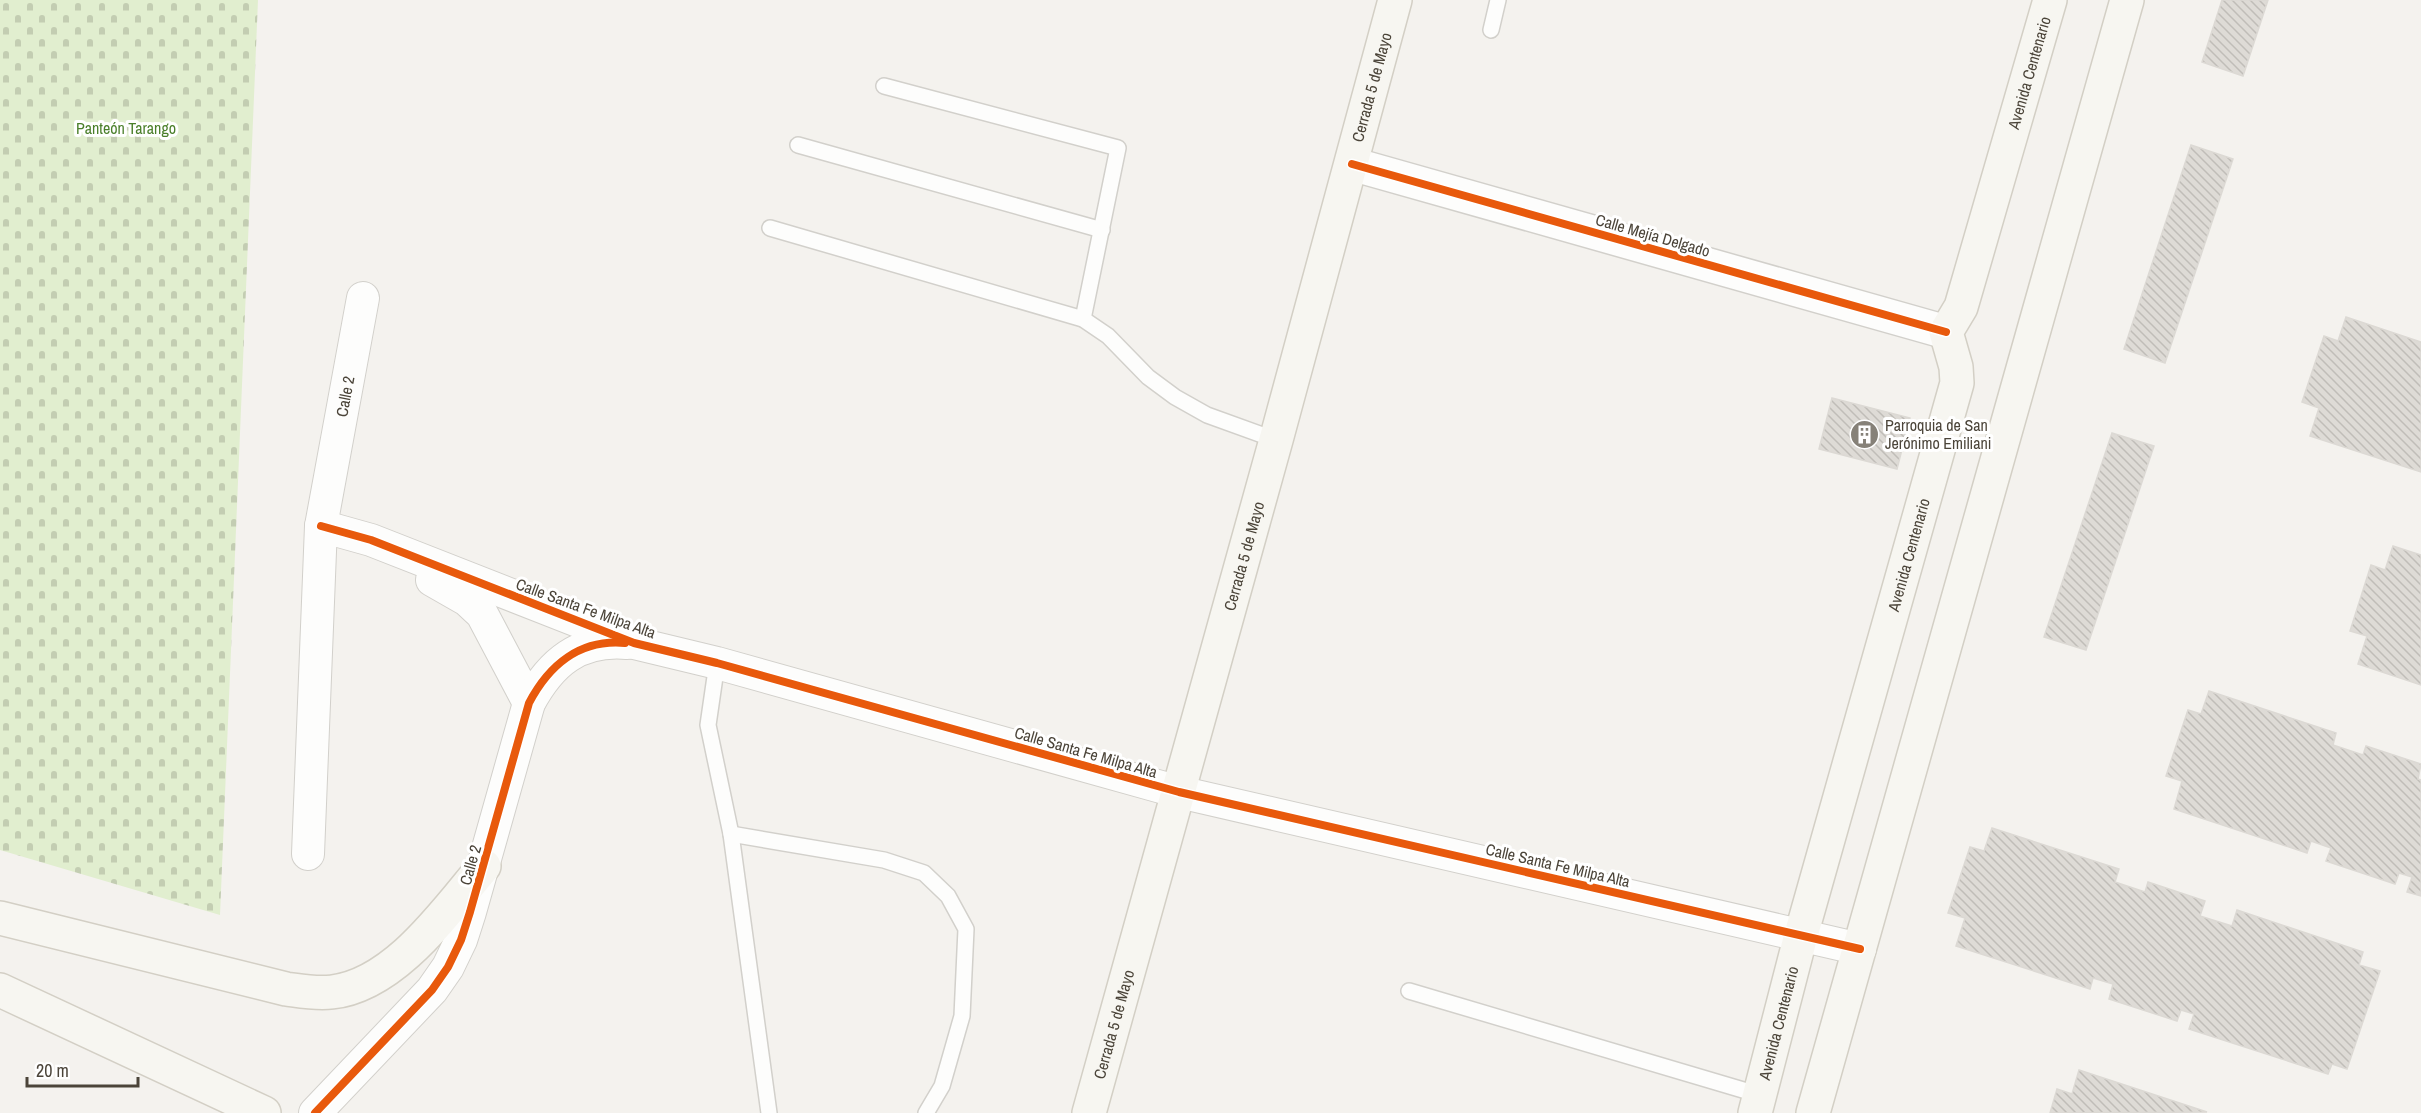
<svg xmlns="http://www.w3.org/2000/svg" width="2421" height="1113" font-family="'Archivo Narrow',sans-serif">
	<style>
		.cemetery { fill: url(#cemetery-stones) }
		.building { fill: url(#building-back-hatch); stroke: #dcd9d4; stroke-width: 1.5 }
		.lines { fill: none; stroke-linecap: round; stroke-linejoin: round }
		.service-casing { stroke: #d2d0cb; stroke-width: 18 }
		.minor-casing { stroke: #d2d0cb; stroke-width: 34 }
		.tertiary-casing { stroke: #d2d0cb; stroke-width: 36 }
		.secondary-casing { stroke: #d3cfc5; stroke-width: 36 }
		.service { stroke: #fdfdfc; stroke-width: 15 }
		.minor { stroke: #fdfdfc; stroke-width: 32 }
		.tertiary { stroke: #fdfdfc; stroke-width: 33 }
		.secondary { stroke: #f7f6f1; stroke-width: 33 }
		.cycleway-casing { stroke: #fff; stroke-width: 11 }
		.cycleway { stroke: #e8590c; stroke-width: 8 }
		.labels { text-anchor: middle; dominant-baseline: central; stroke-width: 6; stroke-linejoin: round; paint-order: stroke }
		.street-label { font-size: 16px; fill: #4b4439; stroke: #fff }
		.park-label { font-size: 16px; fill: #4a7f2a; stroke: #fff }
		.poi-label { font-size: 16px; fill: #4b4439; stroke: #fff; text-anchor: start }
	</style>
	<defs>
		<pattern id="cemetery-stones" width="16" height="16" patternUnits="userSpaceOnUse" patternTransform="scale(1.5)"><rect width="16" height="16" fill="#e1eecf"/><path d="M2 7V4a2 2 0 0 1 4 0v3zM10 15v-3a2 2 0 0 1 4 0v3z" fill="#c3cdb2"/></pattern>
		<pattern id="building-back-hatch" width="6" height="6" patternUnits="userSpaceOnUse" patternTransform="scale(1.5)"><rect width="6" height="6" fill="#dedbd6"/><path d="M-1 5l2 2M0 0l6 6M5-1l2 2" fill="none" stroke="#c0bdb8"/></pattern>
	</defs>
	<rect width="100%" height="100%" fill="#f4f2ee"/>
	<!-- cemetery -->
	<polygon class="cemetery" points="0,0 258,0 220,915 0,850"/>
	<!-- building -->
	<g class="building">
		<polygon points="2222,0 2268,0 2243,76 2202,62"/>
		<polygon points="2191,145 2233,159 2165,363 2124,349"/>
		<polygon points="2346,317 2421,342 2421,472 2310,436 2319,408 2302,402 2324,336 2338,341"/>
		<polygon points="1832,398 1910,418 1897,469 1819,449"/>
		<polygon points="2112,433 2154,446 2086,650 2044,637"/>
		<polygon points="2393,546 2421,555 2421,685 2358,664 2367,636 2350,631 2371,565 2385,570"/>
		<polygon points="2209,691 2336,733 2333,745 2363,755 2366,746 2421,764 2418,779 2421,780 2421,896 2407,892 2412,877 2399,873 2395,884 2326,861 2331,848 2311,841 2307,853 2174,809 2182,781 2166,776 2188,710 2201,714"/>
		<polygon points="1992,828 2119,869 2115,882 2145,892 2148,882 2205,901 2200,916 2232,926 2237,910 2363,952 2359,965 2380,971 2347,1069 2332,1064 2328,1074 2189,1029 2194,1014 2181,1010 2177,1021 2109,999 2113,984 2093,978 2090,989 1956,946 1965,918 1948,913 1970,847 1984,851"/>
		<polygon points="2079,1070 2207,1112 2050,1113 2057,1089 2072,1094"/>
	</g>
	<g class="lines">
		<defs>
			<g id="service">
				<polyline points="1491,30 1498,0"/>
				<polyline points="884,86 1118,148 1083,319"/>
				<polyline points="798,145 1102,230"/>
				<polyline points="770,228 1083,319 1108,336 1148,377 1175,397 1207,415 1276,440"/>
				<polyline points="717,663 708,725 731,834 769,1113"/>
				<polyline points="731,834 884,860 924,873 948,896 966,929 962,1016 942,1086 926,1113"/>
				<polyline points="1409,991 1760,1095"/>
			</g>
			<g id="minor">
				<polyline points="321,526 371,540 634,643 717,663 1179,792 1860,949"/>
				<polyline points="432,580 467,600 482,614 529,703"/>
				<path id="s1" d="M308,854l13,-328 42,-228"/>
				<path d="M315,1113l117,-123 16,-23 13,-27 9,-28 59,-209c22,-41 50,-64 98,-60"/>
			</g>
			<polyline id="tertiary" points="1352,164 1946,332"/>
			<g id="secondary">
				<path d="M0,918l286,71c15,2 30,5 46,3 63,-7 114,-81 152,-126"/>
				<polyline points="0,990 264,1113"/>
				<path id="s2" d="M1089,1113l187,-673 119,-440"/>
				<path id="s3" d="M1755,1113l46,-178 156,-552 -1,-16 -10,-35 15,-25 89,-307"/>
				<polyline points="1813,1113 2127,0"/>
			</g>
		</defs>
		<!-- service casing -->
		<use href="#service" class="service-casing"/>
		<!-- minor casing -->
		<use href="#minor" class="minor-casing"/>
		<!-- tertiary casing -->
		<use href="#tertiary" class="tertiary-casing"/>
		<!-- secondary casing -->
		<use href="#secondary" class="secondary-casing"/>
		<!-- service -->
		<use href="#service" class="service"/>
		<!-- minor -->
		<use href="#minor" class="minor"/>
		<!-- tertiary -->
		<use href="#tertiary" class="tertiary"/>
		<!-- secondary -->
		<use href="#secondary" class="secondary"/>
		<defs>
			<g id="cycleway">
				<polyline points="1352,164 1946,332"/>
				<polyline points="321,526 371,540 634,643 717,663 1179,792 1860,949"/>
				<path d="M315,1113l117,-123 16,-23 13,-27 9,-28 59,-209c20,-38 51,-64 96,-60"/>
			</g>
		</defs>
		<!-- cycleway casing -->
		<use href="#cycleway" class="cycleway-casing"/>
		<!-- cycleway -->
		<use href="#cycleway" class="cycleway"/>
	</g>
	<!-- icons -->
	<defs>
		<symbol id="building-disc" viewBox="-11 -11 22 22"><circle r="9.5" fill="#868178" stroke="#fff"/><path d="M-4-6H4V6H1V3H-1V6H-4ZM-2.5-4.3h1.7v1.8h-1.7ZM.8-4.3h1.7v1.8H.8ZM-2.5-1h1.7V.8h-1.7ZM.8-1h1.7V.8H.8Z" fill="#fff"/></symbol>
	</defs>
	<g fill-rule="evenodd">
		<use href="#building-disc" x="1848" y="418" width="33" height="33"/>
	</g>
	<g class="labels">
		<!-- street labels -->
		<g class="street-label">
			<text stroke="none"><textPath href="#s3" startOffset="1083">Avenida Centenario</textPath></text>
			<text stroke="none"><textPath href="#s2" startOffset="1064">Cerrada 5 de Mayo</textPath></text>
			<text transform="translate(1653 235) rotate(16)">Calle Mejía Delgado</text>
			<text stroke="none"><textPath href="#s1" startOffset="460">Calle 2</textPath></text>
			<text stroke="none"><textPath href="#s3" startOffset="579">Avenida Centenario</textPath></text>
			<text stroke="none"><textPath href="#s2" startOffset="578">Cerrada 5 de Mayo</textPath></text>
			<text transform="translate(586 608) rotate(20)">Calle Santa Fe Milpa Alta</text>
			<text transform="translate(1086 752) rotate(16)">Calle Santa Fe Milpa Alta</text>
			<text transform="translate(470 865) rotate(-74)">Calle 2</text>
			<text transform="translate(1558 865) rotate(13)">Calle Santa Fe Milpa Alta</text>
			<text stroke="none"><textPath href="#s3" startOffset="93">Avenida Centenario</textPath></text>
			<text stroke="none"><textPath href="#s2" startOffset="92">Cerrada 5 de Mayo</textPath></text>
		</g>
		<!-- park labels -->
		<g class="park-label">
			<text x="126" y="128">Panteón Tarango</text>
		</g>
		<!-- poi labels -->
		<g class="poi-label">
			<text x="1885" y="425">Parroquia de San<tspan x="1885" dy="18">Jerónimo Emiliani</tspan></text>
		</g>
	</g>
	<!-- scale -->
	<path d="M27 1077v9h111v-9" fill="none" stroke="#4b4439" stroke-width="3"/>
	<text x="36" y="1077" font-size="18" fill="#4b4439" stroke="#ffffff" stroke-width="4.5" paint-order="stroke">20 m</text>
</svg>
